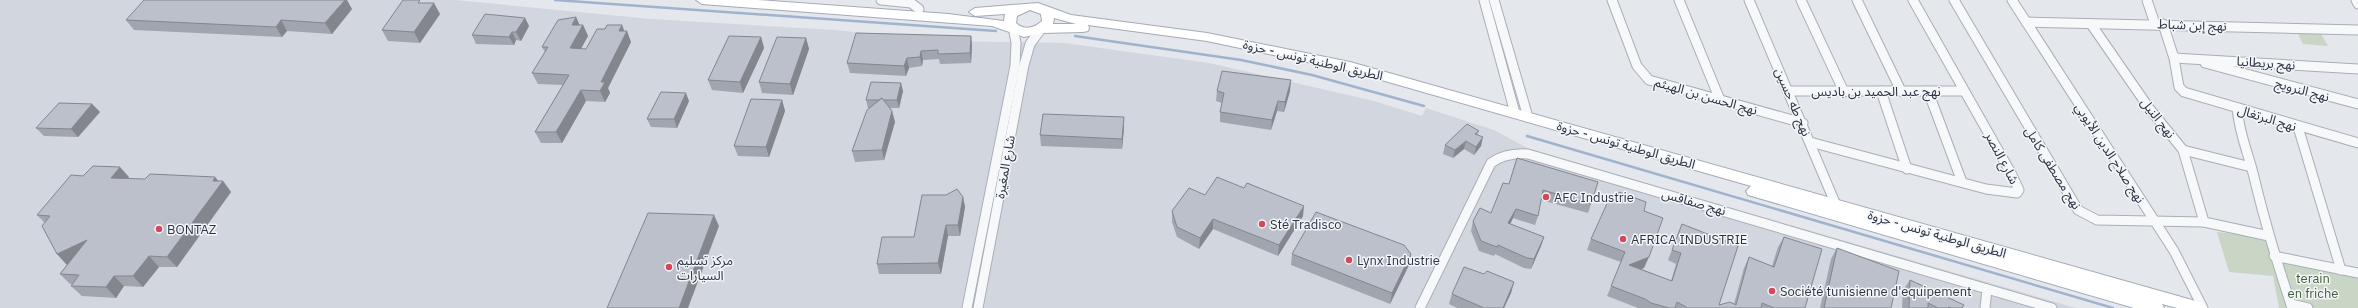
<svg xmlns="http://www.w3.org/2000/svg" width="2358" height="308" font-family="'IBM Plex Sans','Noto Sans Arabic',sans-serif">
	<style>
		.built { fill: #d2d6de }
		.green { fill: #c9d6c5 }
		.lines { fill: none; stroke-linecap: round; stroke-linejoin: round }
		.stream { stroke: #9fb4cc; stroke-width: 2.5 }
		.minor-casing { stroke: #a9aeb7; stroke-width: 11 }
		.primary-casing { stroke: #a3abb8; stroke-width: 2 }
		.minor { stroke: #f7f8fa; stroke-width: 9 }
		.primary { fill: #fff; fill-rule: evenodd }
		.wall { fill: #a1a5ae }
		.shaded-wall { fill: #83868d }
		.building { fill: #bbc0ca; stroke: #83868d }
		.poi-dot { fill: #d1495b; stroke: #f4f6f9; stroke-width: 1.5 }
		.labels { text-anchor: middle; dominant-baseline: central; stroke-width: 3; stroke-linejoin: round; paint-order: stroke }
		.street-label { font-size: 13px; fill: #2b3445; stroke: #f4f6f9 }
		.poi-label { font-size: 13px; fill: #2b3445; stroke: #f4f6f9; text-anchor: start }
		.park-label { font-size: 13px; fill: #3f6138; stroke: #f4f6f9 }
	</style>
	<rect width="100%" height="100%" fill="#e4e7ec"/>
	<!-- built -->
	<polygon class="built" points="0,0 455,0 651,19 834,30 944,41 1064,43 1209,63 1374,101 1422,116 1426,108 1494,130 1529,149 2076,308 0,308"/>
	<!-- green -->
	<g class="green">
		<polygon points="2297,32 2320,32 2328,46 2303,44"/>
		<polygon points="2217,232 2274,238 2278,252 2358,273 2358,308 2279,308 2273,276 2229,272"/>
	</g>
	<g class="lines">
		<!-- stream -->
		<g class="stream">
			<polyline points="555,0 996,31"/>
			<polyline points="1075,36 1241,60 1312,75 1424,106"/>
			<polyline points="1527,136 2113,308"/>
		</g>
		<defs>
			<g id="minor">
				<polyline points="881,0 911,3 919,9"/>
				<polyline points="1484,0 1515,113"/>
				<polyline points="1494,0 1528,117"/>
				<polyline points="1612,0 1637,66 1649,80 1803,123"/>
				<polyline points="1679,0 1720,100"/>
				<polyline points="1749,0 1836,205"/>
				<polyline points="1801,0 1844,92"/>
				<polyline points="1857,0 1901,91"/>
				<polyline points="1954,0 2078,210 2097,220 2204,222 2269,236"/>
				<polyline points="2012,0 2174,251 2203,308"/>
				<polyline points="2147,0 2155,24"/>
				<polyline points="2356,0 2358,4"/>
				<polyline points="2026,22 2358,30"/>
				<polyline points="2091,24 2149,108 2183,150 2204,222"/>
				<polyline points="2163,24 2174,58 2179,87 2184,92 2358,143"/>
				<polyline points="2174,58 2358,69"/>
				<polyline points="2205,63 2358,104"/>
				<polyline points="1789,91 1964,91"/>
				<polyline points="1881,91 1907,169"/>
				<polyline points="1928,91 1962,182"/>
				<path d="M2237,108c2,24 10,42 16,65 11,46 24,90 39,135"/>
				<polyline points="2298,127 2341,270"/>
				<polyline points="1810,142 1986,189 2017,193 2019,190 2011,173 1913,0"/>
				<polyline points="2183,150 2251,167"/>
				<polyline points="2274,256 2358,273"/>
				<polyline points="2291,304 2308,308"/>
				<polyline points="967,308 1015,66 1016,43 1013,27"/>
				<polyline points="978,308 1024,65 1030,44 1041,29"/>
				<path d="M1420,308l71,-145c11,-8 23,-10 37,-9l524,154"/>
				<polyline points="1985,308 1987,289"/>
			</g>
			<path id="primary" d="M696,0h62l190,14 56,7 1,-7 -30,2 -6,-4 6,-4 63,-5 33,12 136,18 143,29 849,240 5,2 3,4h-30l-15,-4 2,4h-30l-386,-113 -2,-4 5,-5 -401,-115 -143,-30 -119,-16 1,3 -1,3 -5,1 -41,1 -18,4 -32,-11 -290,-22zM1030,10l11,4 1,7c-8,7 -17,10 -26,2l1,-7zM1054,18l22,6h-23z"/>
		</defs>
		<!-- minor casing -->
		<use href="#minor" class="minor-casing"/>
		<!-- primary casing -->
		<use href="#primary" class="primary-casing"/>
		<!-- minor -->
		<use href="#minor" class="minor"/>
		<!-- primary -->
		<use href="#primary" class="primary"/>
	</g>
	<!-- wall -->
	<g class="wall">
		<polygon points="422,3 440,14 420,43 388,41 382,30"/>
		<polygon points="352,9 332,34 287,31 282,37 134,30 126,20"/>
		<polygon points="576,17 579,25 583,25 588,36 581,49 586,49 605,29 622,25 624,31 631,42 608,88 610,93 605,102 586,101 562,143 541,143 535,132 563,85 538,84 532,73 545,52 542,47"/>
		<polygon points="525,18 529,26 521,41 516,40 514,45 476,44 472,35"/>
		<polygon points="971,36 972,46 971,63 940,64 939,59 923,60 922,66 909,68 906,76 850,73 847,63"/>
		<polygon points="761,37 764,48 743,93 712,90 708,80"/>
		<polygon points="806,38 809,49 793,95 762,93 759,82"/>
		<polygon points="903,91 899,108 890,108 892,111 895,122 884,160 855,162 852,151 869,108 868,108 866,100"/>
		<polygon points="1217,91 1290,91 1284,112 1277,111 1271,130 1220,122 1220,112 1222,103 1216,101"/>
		<polygon points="782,100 785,111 769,157 738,156 734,146"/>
		<polygon points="689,101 677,128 651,127 647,119"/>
		<polygon points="92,104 100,112 78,137 44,136 36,128"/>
		<polygon points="1124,117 1124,128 1122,149 1041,146 1040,135"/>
		<polygon points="1479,131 1477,135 1481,146 1474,155 1464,149 1453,158 1443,154 1445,145"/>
		<polygon points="1517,158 1591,204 1588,213 1541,200 1538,216 1535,225 1513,218 1510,224 1544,237 1541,246 1531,269 1524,268 1495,254 1494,256 1479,251 1471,231 1473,221 1491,213 1509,184"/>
		<polygon points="129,177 128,179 145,179 215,177 218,181 223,181 231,192 177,267 159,267 143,287 124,286 116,298 82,296 71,286 72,284 70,284 60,274 67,265 57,254 45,223 37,215"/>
		<polygon points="1205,195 1303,216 1278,256 1213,229 1199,249 1177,237 1172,222 1172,211"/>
		<polygon points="963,197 965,207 960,236 948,236 941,274 879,274 877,264 914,237"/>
		<polygon points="1644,211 1644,268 1641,269 1671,281 1676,264 1668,260 1682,224 1719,305 1734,304 1744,268 1749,257 1772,266 1778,247 1784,237 1805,308 1638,308 1607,296 1621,262 1587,250 1591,239"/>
		<polygon points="1837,248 1891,308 1820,308 1831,259"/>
		<polygon points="1292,254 1411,254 1409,265 1390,304 1291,265"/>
		<polygon points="1484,274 1514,282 1511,293 1504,308 1457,308 1449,304 1452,294"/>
		<polygon points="1910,280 1962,308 1902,308 1903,290"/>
	</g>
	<!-- shaded-wall -->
	<g class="shaded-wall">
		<polygon points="345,0 347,0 352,9 332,34 325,23"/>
		<polygon points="434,3 440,14 420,43 414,32"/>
		<polygon points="576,17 581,28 572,25"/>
		<polygon points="525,18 529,26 521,41 516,32"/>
		<polygon points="281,20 287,31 282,37 276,27"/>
		<polygon points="583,25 588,36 575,59 570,48"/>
		<polygon points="622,25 625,33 627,31 631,42 608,88 610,93 605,102 600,91 601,82 619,31"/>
		<polygon points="512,32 516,40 514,45 509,37"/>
		<polygon points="971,36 972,46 971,63 970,53"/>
		<polygon points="761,37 764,48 743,93 740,82"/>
		<polygon points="806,38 809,49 793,95 790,84"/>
		<polygon points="921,51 923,60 922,66 920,57"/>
		<polygon points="907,58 909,68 906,76 904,66"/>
		<polygon points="1291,80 1290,91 1284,112 1285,102"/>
		<polygon points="901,83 903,91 899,108 897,100"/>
		<polygon points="581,90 586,101 562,143 556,132"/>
		<polygon points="686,93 689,101 677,128 674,119"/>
		<polygon points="782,100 785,111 769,157 766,147"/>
		<polygon points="1278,101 1277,111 1271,130 1272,120"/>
		<polygon points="92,104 100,112 78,137 71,129"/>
		<polygon points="892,111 895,122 884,160 882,150"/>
		<polygon points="1124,117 1124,128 1122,149 1122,139"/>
		<polygon points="1483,137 1481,146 1474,155 1476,147"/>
		<polygon points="1466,141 1464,149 1453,158 1455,150"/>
		<polygon points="120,167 129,177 120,189 111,178"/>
		<polygon points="215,177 221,184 223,181 231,192 177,267 167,257"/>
		<polygon points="963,197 965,207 960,236 958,225"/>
		<polygon points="1304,206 1303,216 1278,256 1279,245"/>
		<polygon points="1516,209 1513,218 1506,233 1508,223"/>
		<polygon points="714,215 719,226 688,308 679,308"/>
		<polygon points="1213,219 1213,229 1199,249 1200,238"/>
		<polygon points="946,225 948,236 941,274 938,263"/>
		<polygon points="1544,237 1541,246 1531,269 1534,259"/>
		<polygon points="87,240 67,265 57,254"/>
		<polygon points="1411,254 1409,265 1390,304 1392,293"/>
		<polygon points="149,256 159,267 143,287 133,276"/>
		<polygon points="1649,257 1644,268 1624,275 1629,265"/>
		<polygon points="114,276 124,286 116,298 106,287"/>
		<polygon points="1514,282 1511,293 1504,308 1503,308"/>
	</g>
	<!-- building -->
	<g class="building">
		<polygon points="144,0 345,0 325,23 281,20 276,27 126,20"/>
		<polygon points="403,0 420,0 418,3 434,3 414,32 382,30"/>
		<polygon points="485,14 525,18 516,32 512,32 509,37 472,35"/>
		<polygon points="576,17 572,25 583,25 570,48 586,49 597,29 605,29 607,25 622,25 619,31 627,31 601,82 605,82 600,91 581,90 556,132 535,132 569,75 532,73 548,47 542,47 558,20"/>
		<polygon points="856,33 971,36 970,53 938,54 938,50 921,51 920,57 907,58 904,66 847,63"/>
		<polygon points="729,36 761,37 740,82 708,80"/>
		<polygon points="777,37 806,38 790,84 759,82"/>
		<polygon points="1222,71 1291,80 1285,102 1278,101 1272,120 1220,112 1224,93 1217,91"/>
		<polygon points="871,82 901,83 897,100 883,100 882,98 879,100 866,100"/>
		<polygon points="661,92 686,93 674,119 647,119"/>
		<polygon points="882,98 892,111 882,150 852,151 867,110"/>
		<polygon points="751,99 782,100 766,147 734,146"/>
		<polygon points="59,103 92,104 71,129 36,128"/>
		<polygon points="1043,114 1124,117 1122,139 1040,135"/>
		<polygon points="1467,124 1479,131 1475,134 1483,137 1476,147 1466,141 1455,150 1445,145"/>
		<polygon points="1517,158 1598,182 1591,204 1543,190 1538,216 1516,209 1508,223 1544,237 1534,259 1527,258 1498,245 1497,247 1481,241 1473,221 1480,208 1491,213 1503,183 1509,184"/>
		<polygon points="93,166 120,167 111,178 145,179 150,174 215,177 213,181 223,181 167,257 149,256 133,276 114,276 106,287 71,286 79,275 60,274 87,240 57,254 42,226 50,216 37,215 71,175 83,176"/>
		<polygon points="1217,177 1244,188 1247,183 1304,206 1279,245 1213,219 1200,238 1177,227 1172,211 1189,188 1205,195"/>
		<polygon points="957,189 963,197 958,225 946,225 938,263 877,264 882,237 914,237 922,195 946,195"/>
		<polygon points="1619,192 1646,202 1644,211 1663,218 1649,257 1629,265 1672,281 1681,253 1672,250 1682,224 1738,246 1719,305 1730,302 1736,305 1749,257 1774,267 1784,237 1822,249 1805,308 1774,308 1762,303 1761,308 1687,308 1686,307 1677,302 1675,308 1669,308 1651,303 1645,299 1611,286 1625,252 1591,239 1609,199 1616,201"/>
		<polygon points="1316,212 1404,245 1411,254 1392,293 1292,254"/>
		<polygon points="648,213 714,215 679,308 607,308"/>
		<polygon points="1837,248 1899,271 1891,308 1824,308"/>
		<polygon points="1464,267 1484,274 1487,271 1514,282 1503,308 1484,308 1452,294"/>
		<polygon points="1910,280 1964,305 1962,308 1951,308 1949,307 1948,308 1938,308 1928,303 1928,308 1909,308"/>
	</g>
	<!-- markers -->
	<g class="poi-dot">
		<circle cx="1546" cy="197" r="4"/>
		<circle cx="1262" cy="224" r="4"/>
		<circle cx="159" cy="229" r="4"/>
		<circle cx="1623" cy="239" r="4"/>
		<circle cx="1349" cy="260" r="4"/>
		<circle cx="669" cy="267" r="4"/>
		<circle cx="1772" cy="291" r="4"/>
	</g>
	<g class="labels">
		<!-- street labels -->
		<g class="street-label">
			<text transform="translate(2192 25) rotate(2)">نهج إبن شباط</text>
			<text transform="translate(1313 60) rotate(13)">الطريق الوطنية تونس - حزوة</text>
			<text transform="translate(2266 63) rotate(4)">نهج بريطانيا</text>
			<text transform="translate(2302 90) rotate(15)">نهج النرويج</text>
			<text x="1876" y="91">نهج عبد الحميد بن باديس</text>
			<text transform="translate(1706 96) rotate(16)">نهج الحسن بن الهيثم</text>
			<text transform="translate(1793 102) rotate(67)">نهج طه حسين</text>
			<text transform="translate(2158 118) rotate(52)">نهج النيل</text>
			<text transform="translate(2267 118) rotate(17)">نهج البرتغال</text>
			<text transform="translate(1626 145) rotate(16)">الطريق الوطنية تونس - حزوة</text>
			<text transform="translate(2110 153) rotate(57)">نهج صلاح الدين الأيوبي</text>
			<text transform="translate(2002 158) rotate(62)">شارع النصر</text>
			<text transform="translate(1005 167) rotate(-80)">شارع المغيرة</text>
			<text transform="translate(2053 168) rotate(58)">نهج مصطفى كامل</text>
			<text transform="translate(1694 202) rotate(16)">نهج صفاقس</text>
			<text transform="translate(1937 234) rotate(16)">الطريق الوطنية تونس - حزوة</text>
		</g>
		<!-- poi labels -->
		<g class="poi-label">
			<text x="1554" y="197">AFC Industrie</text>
			<text x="1270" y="224">Sté Tradisco</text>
			<text x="167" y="229">BONTAZ</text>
			<text x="1631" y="239">AFRICA INDUSTRIE</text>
			<text x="677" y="260">مركز تسليم<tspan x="677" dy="15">السيارات</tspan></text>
			<text x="1357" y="260">Lynx Industrie</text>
			<text x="1780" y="291">Société tunisienne d'equipement</text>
		</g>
		<!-- park labels -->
		<g class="park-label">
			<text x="2313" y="278">terain<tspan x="2313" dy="15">en friche</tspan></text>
		</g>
	</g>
</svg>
